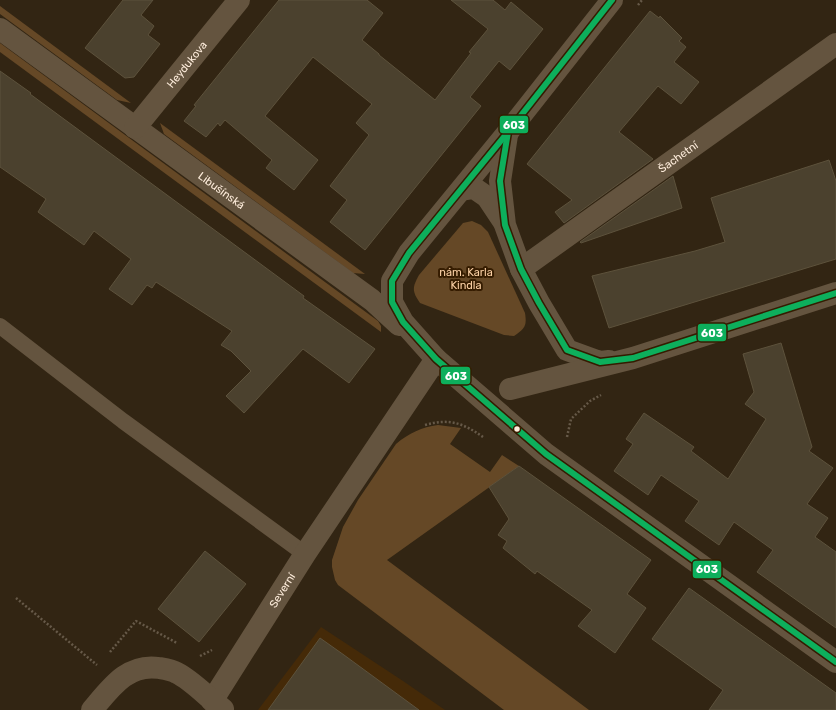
<svg xmlns="http://www.w3.org/2000/svg" width="836" height="710" font-family="Rubik,sans-serif">
	<style>
		.built { fill: #452a08 }
		.green { fill: #654826 }
		.building { fill: #4b412e; stroke: #5d523c }
		.lines { fill: none; stroke-linecap: round; stroke-linejoin: round }
		.path { stroke: #665948; stroke-width: 2.5; stroke-dasharray: 2 2; stroke-linecap: butt }
		.service { stroke: #64543f; stroke-width: 16 }
		.minor { stroke: #64543f; stroke-width: 22 }
		.bus-1-casing { stroke: #351c00; stroke-width: 9 }
		.bus-1 { stroke: #0daf5c; stroke-width: 6 }
		.bus-dot { fill: #fdecdb; stroke: #351c00; stroke-width: 1.5 }
		.labels { text-anchor: middle; dominant-baseline: central; stroke-width: 4; stroke-linejoin: round; paint-order: stroke }
		.street-label { font-size: 11px; fill: #fdecdb; stroke: #351c00 }
		.park-label { font-size: 11px; fill: #fcd1a5; stroke: #351c00 }
		.line-badge { stroke: #351c00; stroke-width: 1.5 }
		.badge-label { font-size: 11px; text-anchor: middle; font-weight: bold; fill: #fff }
	</style>
	<rect width="100%" height="100%" fill="#322513"/>
	<!-- built -->
	<polygon class="built" points="321,627 403,681 445,710 258,710"/>
	<!-- green -->
	<g class="green">
		<polygon points="0,6 131,103 117,100 0,14"/>
		<polygon points="0,43 378,321 381,326 381,332 0,52"/>
		<polygon points="160,123 365,274 353,273 164,134"/>
		<path d="M472,221l9,4 7,7 37,81c2,13 0,15 -11,23l-10,-1 -84,-32c-8,-12 -8,-15 -1,-28l44,-52z"/>
		<path d="M438,425l23,3 -11,16 40,28 12,-17 17,11 -132,94 202,150h-85l-166,-125 -3,-5 -3,-13v-7l11,-33 15,-27 38,-56c13,-11 26,-17 42,-19z"/>
	</g>
	<!-- building -->
	<g class="building">
		<polygon points="123,0 153,0 141,15 154,26 148,35 160,44 134,77 125,78 85,48"/>
		<polygon points="279,0 367,0 383,13 362,40 379,54 379,55 435,100 471,53 469,52 488,29 451,0 493,0 505,10 511,2 543,29 510,70 499,61 470,97 481,106 365,250 330,222 347,200 330,186 369,135 356,123 372,104 313,57 265,116 318,160 294,190 266,168 272,160 225,120 220,126 218,123 206,137 184,121 196,106 194,105"/>
		<polygon points="650,11 659,18 660,16 682,38 679,41 686,47 674,62 699,82 681,104 658,86 619,132 653,159 564,223 555,212 572,200 527,164"/>
		<polygon points="0,71 31,93 30,94 304,296 303,298 375,349 349,383 303,349 244,413 226,396 251,371 231,351 221,345 232,331 156,282 152,288 147,285 132,305 109,289 131,259 94,231 84,245 38,212 46,199 0,167"/>
		<polygon points="829,160 836,181 836,259 609,328 592,276 695,251 725,242 711,198"/>
		<polygon points="673,176 682,208 581,243 580,242"/>
		<polygon points="781,343 812,447 809,451 833,468 807,504 828,518 815,537 836,552 836,628 757,572 773,550 734,522 719,545 685,521 699,501 661,475 648,495 614,471 633,444 626,439 644,413 694,447 691,451 728,479 766,419 745,404 754,392 743,354"/>
		<polygon points="519,466 651,560 627,594 646,608 615,653 578,626 592,610 537,571 535,574 503,548 507,541 498,535 509,519 489,487"/>
		<polygon points="205,551 246,584 199,642 158,609"/>
		<polygon points="689,588 836,693 836,710 709,710 723,690 652,639"/>
		<polygon points="320,638 344,655 419,710 268,710"/>
	</g>
	<g class="lines">
		<!-- path -->
		<g class="path">
			<polyline points="638,5 642,0"/>
			<path d="M425,425c24,-7 38,-2 58,12"/>
			<polyline points="567,437 571,419 590,401 601,395"/>
			<polyline points="16,598 97,665"/>
			<polyline points="110,652 136,621 177,643"/>
			<polyline points="200,656 212,650"/>
		</g>
		<!-- service -->
		<polyline class="service" points="0,326 123,421 305,554"/>
		<!-- minor -->
		<g class="minor">
			<polyline points="612,0 508,132 409,253 392,281 392,302 403,322 436,359 546,454 836,662"/>
			<path id="s1" d="M0,29l372,271 27,25"/>
			<path id="s2" d="M135,128l104,-128"/>
			<polyline points="507,135 500,181 505,225 521,269 539,303 567,350 600,362 609,361"/>
			<polyline points="461,190 474,188 487,197 503,221"/>
			<path id="s3" d="M521,269l315,-225"/>
			<polyline points="510,389 633,358 836,293"/>
			<path id="s4" d="M212,701l93,-147 131,-195"/>
			<path d="M92,710c18,-21 35,-47 67,-42 6,1 13,2 18,5 16,8 31,25 46,36"/>
		</g>
		<defs>
			<g id="bus-1">
				<polyline points="612,0 508,132 409,253 392,281 392,302 403,322 436,359 546,454 836,662"/>
				<polyline points="512,127 508,132 500,181 505,225 521,269 539,303 567,350 600,362 633,358 836,293"/>
			</g>
		</defs>
		<!-- bus-1 casing -->
		<use href="#bus-1" class="bus-1-casing"/>
		<!-- bus-1 -->
		<use href="#bus-1" class="bus-1"/>
	</g>
	<!-- markers -->
	<circle class="bus-dot" cx="517" cy="429" r="3.5"/>
	<g class="labels">
		<!-- street labels -->
		<g class="street-label">
			<text stroke="none"><textPath href="#s2" startOffset="82">Heydukova</textPath></text>
			<text stroke="none"><textPath href="#s3" startOffset="193">Šachetní</textPath></text>
			<text stroke="none"><textPath href="#s1" startOffset="274">Libušínská</textPath></text>
			<text stroke="none"><textPath href="#s4" startOffset="131">Severní</textPath></text>
		</g>
		<!-- park labels -->
		<g class="park-label">
			<text x="466" y="272">nám. Karla<tspan x="466" dy="13">Kindla</tspan></text>
		</g>
	</g>
	<g class="line-badge">
		<rect x="499" y="115" width="30" height="19" rx="4" fill="#0daf5c"/>
		<rect x="697" y="323" width="30" height="19" rx="4" fill="#0daf5c"/>
		<rect x="440" y="366" width="31" height="19" rx="4" fill="#0daf5c"/>
		<rect x="692" y="560" width="30" height="19" rx="4" fill="#0daf5c"/>
	</g>
	<g class="badge-label">
		<text x="514" y="129">603</text>
		<text x="712" y="337">603</text>
		<text x="456" y="380">603</text>
		<text x="707" y="573">603</text>
	</g>
</svg>
